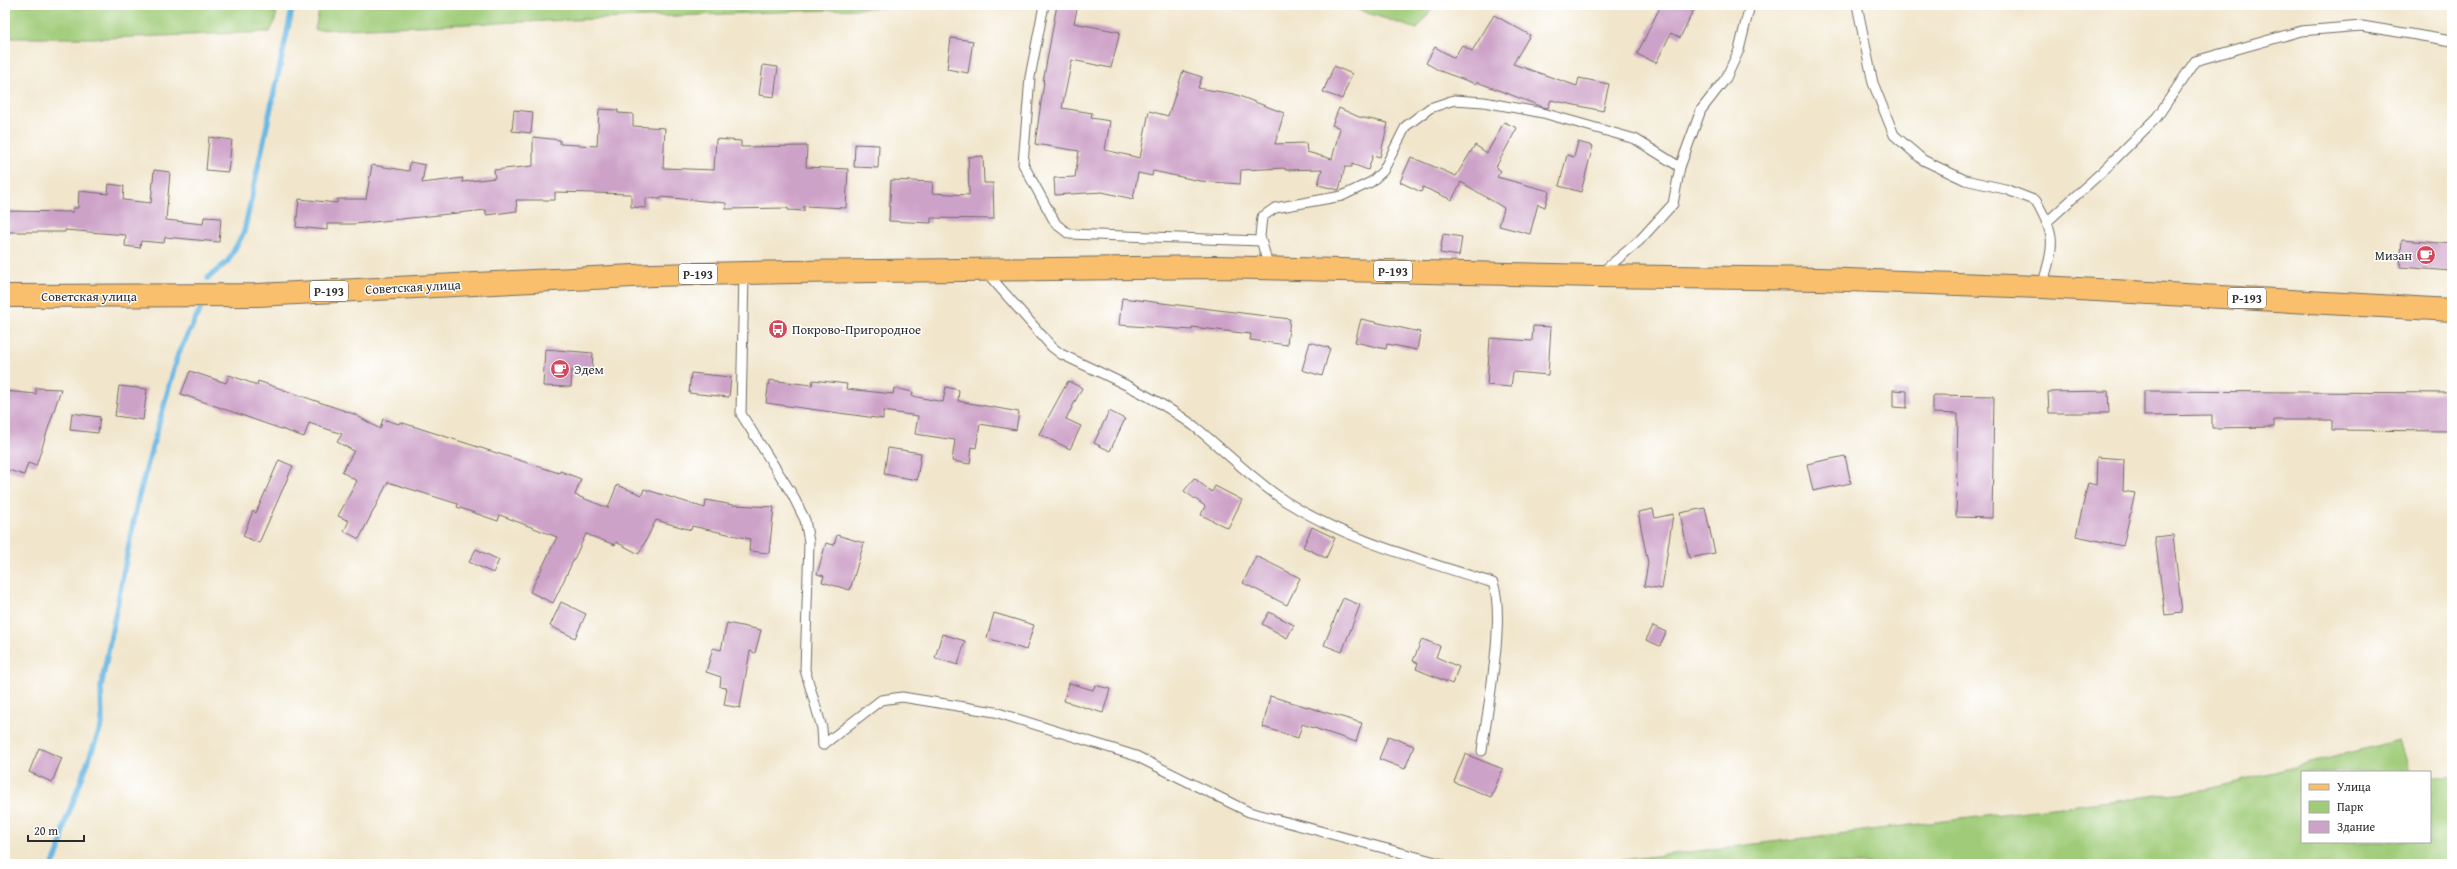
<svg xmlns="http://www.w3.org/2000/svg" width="2457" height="869" font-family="'Gentium Book Plus',serif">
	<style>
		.green { fill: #a0cc79; stroke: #667c52 }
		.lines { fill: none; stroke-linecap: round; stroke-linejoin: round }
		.stream { stroke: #69b8e4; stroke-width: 5.5 }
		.building { fill: #cda2c8 }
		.lane-casing { stroke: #706c63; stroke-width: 11 }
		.primary-casing { stroke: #706c63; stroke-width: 24 }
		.lane { stroke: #fff; stroke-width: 9 }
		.primary { stroke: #f9bf6c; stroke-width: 22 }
		.labels { text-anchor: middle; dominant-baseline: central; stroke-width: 3; stroke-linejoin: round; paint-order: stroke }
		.shield { fill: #fff; stroke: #6b6b6b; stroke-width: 1 }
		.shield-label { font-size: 12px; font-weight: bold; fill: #2b2b2b }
		.poi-label { font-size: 13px; fill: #2b2b2b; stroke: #fff; text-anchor: start }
		.street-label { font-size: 13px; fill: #2b2b2b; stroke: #fff }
	</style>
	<rect width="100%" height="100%" fill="#fff"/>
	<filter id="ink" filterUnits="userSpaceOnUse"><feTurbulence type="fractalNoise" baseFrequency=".025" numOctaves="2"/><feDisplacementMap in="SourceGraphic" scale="8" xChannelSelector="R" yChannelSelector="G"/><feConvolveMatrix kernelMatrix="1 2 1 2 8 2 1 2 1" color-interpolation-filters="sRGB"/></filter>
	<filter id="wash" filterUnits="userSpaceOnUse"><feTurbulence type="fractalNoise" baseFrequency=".012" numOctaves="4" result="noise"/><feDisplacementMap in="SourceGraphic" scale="16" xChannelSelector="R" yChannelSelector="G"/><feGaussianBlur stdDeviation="0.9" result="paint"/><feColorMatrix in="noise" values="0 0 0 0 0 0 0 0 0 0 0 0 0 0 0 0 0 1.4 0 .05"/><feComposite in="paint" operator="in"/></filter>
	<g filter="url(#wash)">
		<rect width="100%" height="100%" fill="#f1e6cc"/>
		<!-- green -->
		<g class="green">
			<polygon points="5,5 278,5 275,21 270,32 106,38 5,38"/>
			<polygon points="320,5 955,5 315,30"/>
			<polygon points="1343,5 1435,5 1417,29"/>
			<polygon points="2399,740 2409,772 2302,772 2302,842 2430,842 2430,777 2452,777 2452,864 1590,864 2209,789"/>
		</g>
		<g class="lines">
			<!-- stream -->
			<g class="stream">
				<polyline points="208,278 228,261 244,232 293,5"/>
				<polyline points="53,864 60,848 65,823 102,724 101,687 138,499 178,354 200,310"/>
			</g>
		</g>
		<g id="blocks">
			<!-- building -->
			<g class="building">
				<polygon points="1057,5 1078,5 1074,23 1120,32 1111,68 1072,60 1062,108 1092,113 1091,118 1110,121 1105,150 1140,158 1149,111 1168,116 1183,71 1202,77 1198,88 1234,94 1284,113 1275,144 1306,143 1307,152 1332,159 1340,128 1332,125 1339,108 1359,117 1388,123 1380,157 1373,155 1368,170 1352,164 1352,167 1345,167 1339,190 1318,185 1322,169 1285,170 1285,168 1241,170 1240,184 1200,181 1153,171 1152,176 1138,173 1133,199 1102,192 1055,195 1054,178 1075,177 1079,151 1035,144 1044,82 1043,82"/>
				<polygon points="1661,5 1696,5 1680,38 1671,33 1656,63 1637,54"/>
				<polygon points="1494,15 1530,35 1513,64 1577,86 1579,78 1609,84 1603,111 1551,100 1548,108 1543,107 1477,82 1476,84 1440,71 1426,63 1435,47 1454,58 1462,45 1472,51"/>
				<polygon points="951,38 973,41 968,73 947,69"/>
				<polygon points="763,65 778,67 774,97 759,95"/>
				<polygon points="1334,66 1352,74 1342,99 1323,92"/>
				<polygon points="599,109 618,110 618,113 633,114 633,126 665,128 663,168 714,170 716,139 741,141 741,147 807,146 806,167 848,169 846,208 804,206 804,211 788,210 788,208 726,209 726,203 661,197 661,199 646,198 646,208 631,207 631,194 555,192 555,200 516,200 517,211 486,215 486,210 354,224 327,224 327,230 296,227 299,199 337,203 337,199 366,199 372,165 409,171 410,162 425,165 422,183 463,178 462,182 495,178 494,170 533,166 533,137 560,140 560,144 597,146"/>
				<polygon points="514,110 533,112 531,133 512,131"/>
				<polygon points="1504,122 1517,128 1496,167 1501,171 1497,177 1549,191 1545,207 1538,204 1530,234 1499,226 1504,208 1461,182 1452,200 1423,187 1421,192 1400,182 1411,157 1456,176 1475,145 1487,153"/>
				<polygon points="209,137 232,140 228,172 206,170"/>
				<polygon points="1578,142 1593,146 1581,192 1559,186 1567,155 1574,157"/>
				<polygon points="855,144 879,145 878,168 854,167"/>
				<polygon points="983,156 984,183 993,183 994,219 931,218 931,223 889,221 891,180 933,182 932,193 969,195 968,157"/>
				<polygon points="154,170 170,172 166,220 203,224 204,217 221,218 219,242 165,237 164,243 141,241 140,248 125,246 126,235 65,230 65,232 5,232 5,211 73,212 73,208 78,208 79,191 108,194 109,184 124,186 123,200 151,203"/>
				<polygon points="1443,234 1462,237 1459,256 1440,253"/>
				<polygon points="2402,240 2452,244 2452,271 2400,267"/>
				<polygon points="1122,298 1290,319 1287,345 1250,340 1251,334 1192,327 1192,330 1119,325"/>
				<polygon points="1361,319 1420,332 1417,350 1387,344 1386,349 1355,342"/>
				<polygon points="1533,326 1551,327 1548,375 1513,372 1511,387 1487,385 1490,338 1532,341"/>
				<polygon points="1310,342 1330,348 1322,376 1302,370"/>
				<polygon points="545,349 593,353 592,370 572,370 571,387 543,386"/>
				<polygon points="190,371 226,383 229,375 257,385 258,381 354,414 380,429 383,419 399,424 400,422 559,473 560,471 581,479 575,495 608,508 617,485 642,495 644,489 705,508 706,500 733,505 774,507 769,553 749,551 750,539 692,526 691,530 656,520 639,554 616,542 615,545 586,534 553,603 530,592 557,537 500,515 498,521 457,507 458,504 388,482 359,539 344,531 349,521 338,516 357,481 342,472 354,451 337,442 342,434 309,423 304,437 181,394"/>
				<polygon points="691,373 731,377 729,397 689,393"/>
				<polygon points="769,380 812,385 813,380 847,384 846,389 893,394 894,388 913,392 912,396 943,402 946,387 959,390 958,401 1019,412 1016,430 980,424 976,448 972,447 970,464 952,461 955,440 915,434 918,416 883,411 883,419 766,403"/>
				<polygon points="1068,381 1082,388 1066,419 1081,426 1070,449 1039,434"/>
				<polygon points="119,386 147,389 143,420 115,416"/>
				<polygon points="36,388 61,389 36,466 28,463 24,475 5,469 5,391 36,394"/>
				<polygon points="1893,390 1907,391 1907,408 1893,407"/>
				<polygon points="2108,391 2109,413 2049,413 2048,392"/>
				<polygon points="2144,391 2452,393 2452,431 2332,430 2332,420 2274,420 2274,427 2212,428 2212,415 2144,416"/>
				<polygon points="1933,395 1994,396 1992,518 1956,517 1958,414 1933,413"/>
				<polygon points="1109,411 1125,419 1110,451 1094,443"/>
				<polygon points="72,413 100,417 98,433 70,430"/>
				<polygon points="888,448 921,453 917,480 884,474"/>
				<polygon points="1845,456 1851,483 1813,491 1807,464"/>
				<polygon points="2097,457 2124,459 2123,491 2135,493 2123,546 2076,536 2088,483 2096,485"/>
				<polygon points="279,460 293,466 259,543 243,536 253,511 256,513"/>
				<polygon points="1194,478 1212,492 1215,486 1242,500 1228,528 1201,515 1205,506 1184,491"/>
				<polygon points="1705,508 1715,553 1689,558 1680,513"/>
				<polygon points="1653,509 1655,518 1673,514 1662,589 1644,586 1648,563 1638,512"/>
				<polygon points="1312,527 1335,538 1326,558 1303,547"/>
				<polygon points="837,535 864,543 850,590 822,582 824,576 817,574 826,543 834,545"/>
				<polygon points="2173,535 2182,613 2165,615 2155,537"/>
				<polygon points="476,549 499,560 493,573 469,562"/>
				<polygon points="1256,556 1300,578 1287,605 1243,583"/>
				<polygon points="1343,598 1360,605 1342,652 1324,645"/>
				<polygon points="561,602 586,614 575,638 550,626"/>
				<polygon points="1269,612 1294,625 1287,638 1262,624"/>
				<polygon points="994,613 1034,625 1026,650 987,638"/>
				<polygon points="727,623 761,630 755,653 750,651 740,708 724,705 727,688 720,687 721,677 706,672 713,648 721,650"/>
				<polygon points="1653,626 1666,632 1660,646 1646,640"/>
				<polygon points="942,634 965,641 958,665 935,658"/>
				<polygon points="1422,639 1440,646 1436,657 1459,667 1452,684 1416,669 1418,663 1413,661"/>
				<polygon points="1069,683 1093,690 1095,685 1110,689 1103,713 1064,701"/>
				<polygon points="1270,696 1362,723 1356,742 1302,724 1298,738 1263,727"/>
				<polygon points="1388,736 1414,746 1405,769 1379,759"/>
				<polygon points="39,748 62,758 52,782 29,772"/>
				<polygon points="1465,754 1503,769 1491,797 1454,782"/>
			</g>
		</g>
	</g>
	<g filter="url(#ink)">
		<use href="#blocks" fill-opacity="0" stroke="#706c63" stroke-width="1"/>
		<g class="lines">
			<defs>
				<g id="lane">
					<polyline points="1044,5 1030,77 1023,164 1056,224 1069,234 1261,241"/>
					<path d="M1857,5l16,78 21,52 29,25 42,20 40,9 31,12c22,38 17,45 6,86"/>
					<polyline points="2048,221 2105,169 2157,117 2195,61 2301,31 2362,26 2452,41"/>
					<polyline points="1269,268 1260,236 1262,217 1275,208 1342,196 1371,182 1383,171 1406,126 1430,108 1454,100 1484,102 1543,113 1635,139 1680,167"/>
					<polyline points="744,273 741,414 792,494 805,520 809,542 805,670 822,728 823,745"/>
					<path d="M987,273l65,74 9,7c46,22 92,41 133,72 30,24 59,54 91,75 63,40 138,59 208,82 13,33 -6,129 -11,168"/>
					<polyline points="1601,273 1639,241 1673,204 1680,167 1701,110 1726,78 1739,50 1750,5"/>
					<polyline points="823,745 881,700 902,697 995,712 1136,756 1249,812 1443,864"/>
				</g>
				<polyline id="primary" points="5,296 257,295 653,275 793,272 1217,267 1597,276 1820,279 2042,287 2452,310"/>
			</defs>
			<!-- lane casing -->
			<use href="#lane" class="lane-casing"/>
			<!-- primary casing -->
			<use href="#primary" class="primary-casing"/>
			<!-- lane -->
			<use href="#lane" class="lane"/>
			<!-- primary -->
			<use href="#primary" class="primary"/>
		</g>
	</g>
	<!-- icons -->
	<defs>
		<symbol id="cafe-disc" viewBox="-11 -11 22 22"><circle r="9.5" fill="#d1495b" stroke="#fff"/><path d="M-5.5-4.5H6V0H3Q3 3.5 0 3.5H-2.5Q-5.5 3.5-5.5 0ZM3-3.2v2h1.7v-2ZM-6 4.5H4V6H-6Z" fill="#fff"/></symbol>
		<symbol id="bus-disc" viewBox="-11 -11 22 22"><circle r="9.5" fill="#d1495b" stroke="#fff"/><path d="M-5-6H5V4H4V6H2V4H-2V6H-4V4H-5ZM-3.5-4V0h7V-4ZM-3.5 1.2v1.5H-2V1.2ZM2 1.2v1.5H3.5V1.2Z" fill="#fff"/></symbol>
	</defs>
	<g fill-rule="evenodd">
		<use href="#cafe-disc" x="2415" y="244" width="22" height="22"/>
		<use href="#bus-disc" x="767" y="318" width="22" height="22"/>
		<use href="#cafe-disc" x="549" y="358" width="22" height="22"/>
	</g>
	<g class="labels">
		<!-- shield labels -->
		<g class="shield">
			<rect x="1374" y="261" width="38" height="20" rx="3"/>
			<rect x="679" y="264" width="38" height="20" rx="3"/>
			<rect x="310" y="281" width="38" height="20" rx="3"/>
			<rect x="2228" y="288" width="38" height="20" rx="3"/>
		</g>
		<g class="shield-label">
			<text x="1393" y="271">Р-193</text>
			<text x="698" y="274">Р-193</text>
			<text x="329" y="291">Р-193</text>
			<text x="2247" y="298">Р-193</text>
		</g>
		<!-- poi labels -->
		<g class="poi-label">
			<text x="2412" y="255" text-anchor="end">Мизан</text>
			<text x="792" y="329">Покрово-Пригородное</text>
			<text x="574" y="369">Эдем</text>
		</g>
		<!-- street labels -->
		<g class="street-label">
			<text transform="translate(413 287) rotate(-3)">Советская улица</text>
			<text x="89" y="296">Советская улица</text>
		</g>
	</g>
	<!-- margin -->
	<rect width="2457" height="869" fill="none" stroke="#fff" stroke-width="20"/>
	<!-- legend -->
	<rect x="2301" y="771" width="130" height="72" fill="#ffffff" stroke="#aaaaaa"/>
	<rect x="2309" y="784" width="20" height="6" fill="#f9bf6c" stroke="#aaaaaa"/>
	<text x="2337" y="791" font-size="12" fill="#2b2b2b">Улица</text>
	<rect x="2309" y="801" width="20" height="12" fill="#a0cc79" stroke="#aaaaaa"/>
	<text x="2337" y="811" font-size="12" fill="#2b2b2b">Парк</text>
	<rect x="2309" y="821" width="20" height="12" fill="#cda2c8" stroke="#aaaaaa"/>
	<text x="2337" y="831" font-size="12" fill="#2b2b2b">Здание</text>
	<!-- scale -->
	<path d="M28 835v6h56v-6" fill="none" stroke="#2b2b2b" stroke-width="2"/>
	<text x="34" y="835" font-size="12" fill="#2b2b2b" stroke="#ffffff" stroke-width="3" paint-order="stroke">20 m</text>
</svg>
